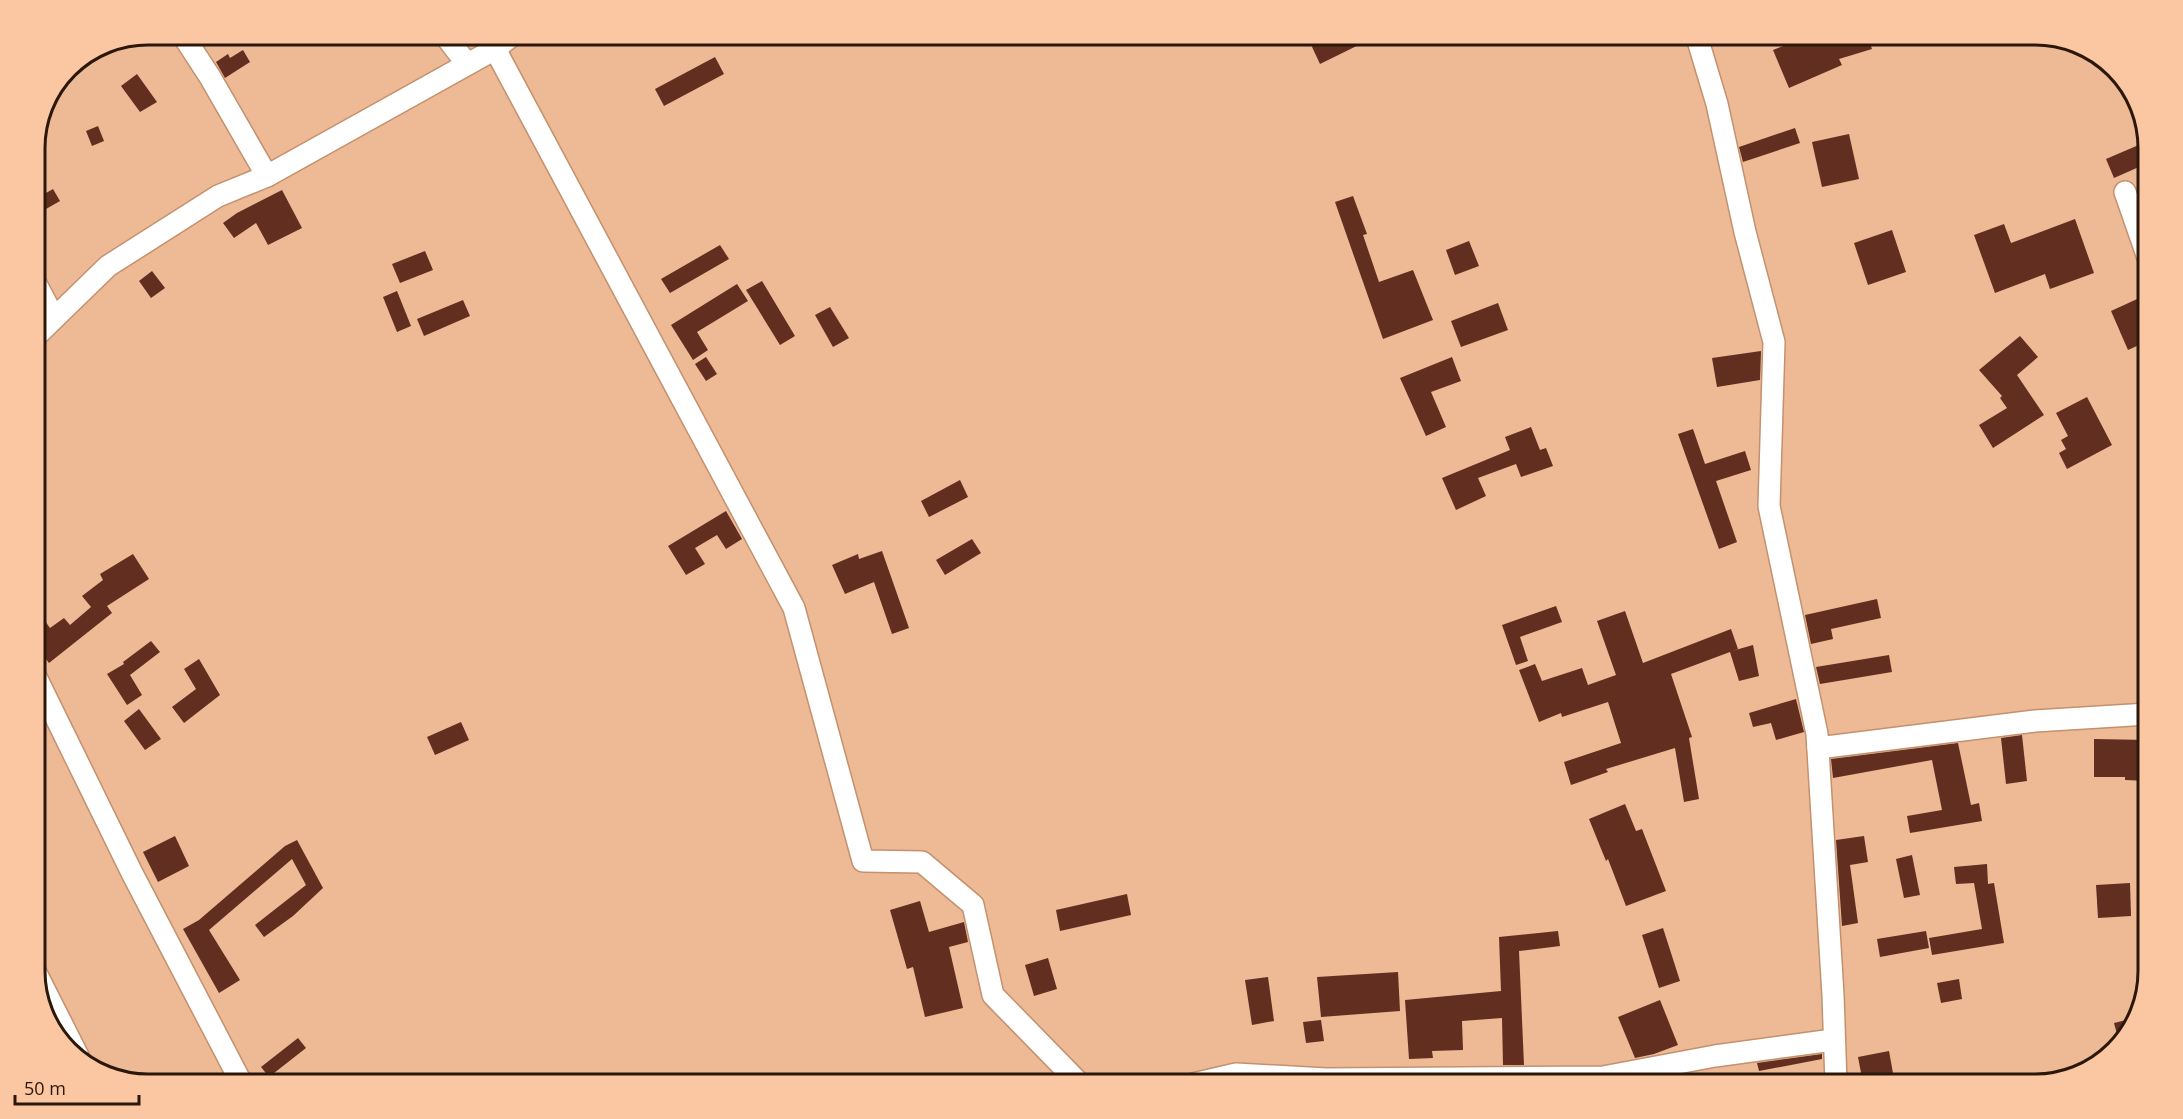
<svg xmlns="http://www.w3.org/2000/svg" width="2183" height="1119" font-family="'Open Sans',sans-serif">
	<style>
		.building { fill: #612e20 }
		.lines { fill: none; stroke-linecap: round; stroke-linejoin: round }
		.minor-casing { stroke: #c3916e; stroke-width: 24 }
		.minor { stroke: #fff; stroke-width: 21 }
		.rim { fill: none; stroke: #2b180a; stroke-width: 3 }
	</style>
	<rect width="100%" height="100%" fill="#eeb995"/>
	<!-- building -->
	<g class="building">
		<polygon points="1306,34 1322,34 1325,42 1340,34 1381,34 1320,64"/>
		<polygon points="1803,34 1867,34 1872,49 1839,59 1842,65 1789,88 1773,50 1804,38"/>
		<polygon points="243,50 250,62 225,78 216,62 228,54 230,58"/>
		<polygon points="715,57 724,74 664,106 655,89"/>
		<polygon points="137,74 157,102 140,112 121,86"/>
		<polygon points="98,126 104,141 92,146 86,131"/>
		<polygon points="1795,128 1800,143 1743,162 1739,147"/>
		<polygon points="1849,134 1859,179 1822,187 1812,142"/>
		<polygon points="2148,141 2148,163 2114,178 2106,159"/>
		<polygon points="53,189 60,201 46,209 39,197"/>
		<polygon points="282,190 302,228 268,245 256,223 234,238 223,223 237,213"/>
		<polygon points="1353,196 1367,234 1363,235 1379,282 1413,270 1433,320 1383,339 1335,202"/>
		<polygon points="2075,219 2094,273 2050,289 2045,274 1995,293 1974,235 2004,224 2011,243"/>
		<polygon points="1892,230 1906,272 1868,285 1854,243"/>
		<polygon points="1469,241 1479,266 1455,275 1446,250"/>
		<polygon points="720,245 729,259 670,293 661,279"/>
		<polygon points="425,251 433,270 400,283 392,264"/>
		<polygon points="152,271 165,288 151,298 139,281"/>
		<polygon points="762,281 795,336 780,345 746,290"/>
		<polygon points="737,284 748,301 697,332 708,350 693,360 671,325"/>
		<polygon points="397,291 411,326 397,332 383,297"/>
		<polygon points="2148,294 2148,341 2128,350 2111,311"/>
		<polygon points="463,300 470,316 424,336 417,319"/>
		<polygon points="1498,303 1508,330 1461,347 1451,321"/>
		<polygon points="830,307 849,338 833,347 815,315"/>
		<polygon points="2020,336 2038,357 2017,375 2044,415 1993,448 1979,425 2007,408 2000,398 2002,396 1979,370"/>
		<polygon points="1761,351 1760,380 1717,387 1712,358"/>
		<polygon points="706,357 717,374 706,381 695,364"/>
		<polygon points="1452,357 1461,381 1431,392 1446,427 1426,436 1400,378"/>
		<polygon points="2087,397 2112,445 2067,469 2059,453 2066,449 2061,440 2068,436 2056,413"/>
		<polygon points="1531,427 1540,450 1546,448 1553,466 1521,477 1516,464 1478,478 1486,496 1456,510 1442,478 1510,450 1505,437"/>
		<polygon points="1693,429 1705,464 1745,451 1751,470 1716,481 1737,542 1719,549 1678,434"/>
		<polygon points="960,480 968,497 929,517 921,501"/>
		<polygon points="726,511 742,539 726,549 717,535 695,548 705,564 686,575 668,546"/>
		<polygon points="972,539 981,553 945,575 936,560"/>
		<polygon points="882,551 909,628 892,634 874,582 845,594 832,565 858,554 859,559"/>
		<polygon points="133,554 149,579 107,606 112,613 49,663 39,650 42,647 35,637 35,607 50,628 64,618 70,625 91,607 82,596 103,580 100,574"/>
		<polygon points="1877,599 1881,618 1831,629 1833,639 1811,644 1805,615"/>
		<polygon points="1556,606 1562,622 1520,637 1528,661 1516,665 1502,625"/>
		<polygon points="1625,611 1643,663 1731,629 1738,649 1732,651 1753,645 1759,676 1739,681 1730,652 1671,674 1692,737 1689,738 1699,799 1684,802 1675,748 1606,769 1608,772 1571,785 1564,762 1621,743 1608,702 1562,717 1561,713 1539,722 1519,670 1535,664 1542,681 1582,668 1588,685 1616,675 1597,621"/>
		<polygon points="151,641 160,652 130,675 142,695 127,705 107,674 124,664 123,662"/>
		<polygon points="1889,655 1892,672 1820,684 1816,667"/>
		<polygon points="199,659 220,695 184,723 172,707 196,689 184,669"/>
		<polygon points="1796,699 1804,732 1776,740 1771,723 1753,727 1749,713"/>
		<polygon points="139,709 161,739 145,750 124,721"/>
		<polygon points="461,722 469,740 435,755 427,737"/>
		<polygon points="2022,735 2027,781 2006,784 2001,738"/>
		<polygon points="2094,739 2148,740 2148,781 2125,780 2125,777 2094,777"/>
		<polygon points="1958,743 1971,805 1979,803 1982,821 1910,833 1907,816 1942,810 1932,760 1833,778 1831,759"/>
		<polygon points="1625,804 1636,831 1642,829 1666,891 1626,906 1608,859 1606,861 1589,819"/>
		<polygon points="175,836 189,866 158,882 143,852"/>
		<polygon points="1864,836 1868,862 1850,865 1858,923 1842,926 1836,840"/>
		<polygon points="297,840 323,888 293,916 264,937 255,925 306,885 292,859 209,930 240,980 219,993 183,929 199,920 285,846"/>
		<polygon points="1912,855 1920,895 1904,898 1896,859"/>
		<polygon points="1987,864 1988,884 1994,883 2004,943 1932,955 1929,938 1982,929 1974,883 1956,884 1954,867"/>
		<polygon points="2130,883 2131,916 2098,918 2096,885"/>
		<polygon points="1127,894 1131,915 1060,931 1056,910"/>
		<polygon points="920,901 929,932 964,922 968,942 949,947 963,1008 925,1017 913,967 907,969 890,910"/>
		<polygon points="1663,928 1680,981 1659,988 1642,935"/>
		<polygon points="1558,931 1560,946 1519,951 1524,1065 1503,1065 1502,1018 1462,1021 1463,1050 1432,1051 1433,1058 1409,1059 1405,1000 1501,991 1499,937"/>
		<polygon points="1926,931 1929,948 1880,957 1877,939"/>
		<polygon points="1048,958 1057,989 1034,996 1025,965"/>
		<polygon points="1398,972 1400,1011 1321,1017 1317,977"/>
		<polygon points="1268,977 1274,1021 1252,1025 1245,980"/>
		<polygon points="1959,979 1962,999 1941,1003 1937,983"/>
		<polygon points="1660,1000 1678,1045 1654,1054 1635,1058 1618,1017"/>
		<polygon points="2138,1017 2137,1022 2119,1042 2114,1023"/>
		<polygon points="1321,1020 1324,1041 1306,1043 1303,1022"/>
		<polygon points="298,1038 306,1048 269,1077 261,1067"/>
		<polygon points="1889,1051 1893,1073 1862,1078 1858,1057"/>
		<polygon points="1822,1054 1822,1059 1759,1071 1757,1063"/>
	</g>
	<g class="lines">
		<defs>
			<g id="minor">
				<polyline points="182,34 210,77 267,176"/>
				<polyline points="444,34 467,64"/>
				<polyline points="1696,34 1717,104 1745,232 1774,342 1769,506 1817,734 1833,995 1836,1084"/>
				<polyline points="495,49 794,608 863,861 922,862 973,905 993,995 1080,1084"/>
				<polyline points="2125,192 2148,258"/>
				<polyline points="35,282 54,318"/>
				<polyline points="35,337 108,266 218,196 267,176 495,49 514,34"/>
				<polyline points="35,675 132,873 242,1084"/>
				<polyline points="1818,748 2035,721 2148,714"/>
				<polyline points="35,971 78,1056"/>
				<polyline points="1193,1084 1236,1074 1326,1079 1603,1077 1715,1056 1833,1040"/>
			</g>
		</defs>
		<!-- minor casing -->
		<use href="#minor" class="minor-casing"/>
		<!-- minor -->
		<use href="#minor" class="minor"/>
	</g>
	<!-- crop -->
	<path d="M0 0H2183V1119H0ZM148 45H2035A103 103 0 0 1 2138 148V971A103 103 0 0 1 2035 1074H148A103 103 0 0 1 45 971V148A103 103 0 0 1 148 45Z" fill="#fbc6a2" fill-rule="evenodd"/>
	<path class="rim" d="M148 45H2035A103 103 0 0 1 2138 148V971A103 103 0 0 1 2035 1074H148A103 103 0 0 1 45 971V148A103 103 0 0 1 148 45Z"/>
	<!-- scale -->
	<path d="M15 1095v9h124v-9" fill="none" stroke="#2b180a" stroke-width="3"/>
	<text x="24" y="1095" font-size="18" fill="#2b180a" stroke="#fbc6a2" stroke-width="4.5" paint-order="stroke">50 m</text>
</svg>
